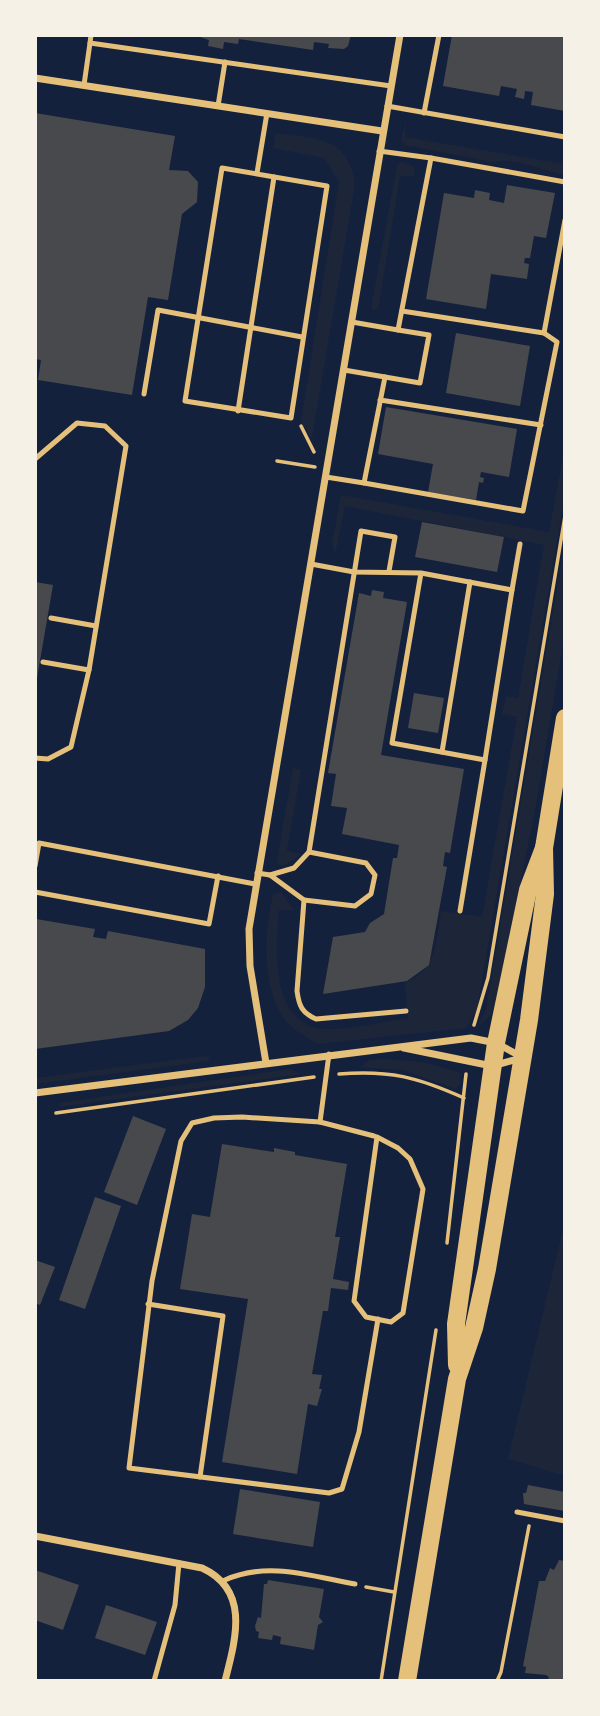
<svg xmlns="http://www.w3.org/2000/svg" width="600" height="1716" font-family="Raleway,sans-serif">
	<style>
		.green { fill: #1d2539 }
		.building { fill: #48494c }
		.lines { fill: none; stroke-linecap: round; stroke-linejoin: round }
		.path { stroke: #e5c07b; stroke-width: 3.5 }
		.service { stroke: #e5c07b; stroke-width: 5 }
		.minor { stroke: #e5c07b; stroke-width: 7 }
		.primary { stroke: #e5c07b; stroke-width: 18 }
	</style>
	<rect width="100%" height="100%" fill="#14213d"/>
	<!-- green -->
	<g class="green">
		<path d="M406,121l-1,16 160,27v11c-24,-4 -48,-18 -73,-13l-88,-17 -3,-6z"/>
		<path d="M276,133c40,6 73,3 79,51l-43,254 -11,-16 38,-240 -15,-24 -51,-10z"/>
		<polygon points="402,162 413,166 415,170 413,176 400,176 378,310 371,309 397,165"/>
		<path d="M565,446v48l-88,516 -11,18 -149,16c-12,-8 -27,-16 -34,-27 -22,-33 -18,-88 -10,-123l8,-2 13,18h-15c-3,33 -9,103 33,117 21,7 73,-6 96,-9l-3,-35c32,-13 31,-42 36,-72l41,6 35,-200 -15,-3 4,-18 12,2 26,-153 -199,-39 -10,49 -3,-11 9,-49 208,37z"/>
		<polygon points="565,539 565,633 534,816 496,1003 492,1014 477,1027 486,1010"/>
		<polygon points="293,768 301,770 287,851 302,854 285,865 279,865 277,861"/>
		<polygon points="204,1056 210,1057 208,1061 35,1084 35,1078"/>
		<polygon points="388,1059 421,1062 456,1071 460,1073 460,1084 456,1089 402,1070 360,1067 370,1060"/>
		<polygon points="290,1069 301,1074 59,1107 60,1103 72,1101"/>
		<polygon points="565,1221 565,1476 508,1459"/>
	</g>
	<!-- building -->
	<g class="building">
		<polygon points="194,35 351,35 348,46 344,49 328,48 329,44 314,42 313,50 239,39 238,44 224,42 223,49 208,46 209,40"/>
		<polygon points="452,35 565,35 565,111 531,105 533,92 525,91 524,99 515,97 517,89 501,86 499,96 443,86"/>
		<polygon points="35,113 175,136 169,170 188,171 198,182 197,202 182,214 168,300 148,297 132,395 38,380 41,360 35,359"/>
		<polygon points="507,185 555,193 546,238 534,236 530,258 525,258 524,263 529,264 527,279 491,274 486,309 426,299 444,193 474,198 475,190 490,193 489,200 504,203"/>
		<polygon points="456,333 530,346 520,406 446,393"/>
		<polygon points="386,407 517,429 509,477 481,472 480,477 484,478 483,483 479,482 476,500 428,492 433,464 378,454"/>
		<polygon points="422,522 504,537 497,572 415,557"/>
		<polygon points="35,582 53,585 36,684 35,684"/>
		<polygon points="372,590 384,592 383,598 407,602 381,755 464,769 450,853 445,852 443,866 447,867 429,965 407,981 323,994 333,937 365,932 370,923 384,914 393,858 397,858 399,845 342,834 347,808 331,806 336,774 328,773 359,593 371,596"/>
		<polygon points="414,693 444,698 438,733 408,728"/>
		<polygon points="36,919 95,929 93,937 106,939 108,931 205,949 205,987 198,1008 188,1020 169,1031 35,1049"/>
		<polygon points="133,1116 166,1129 137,1205 104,1192"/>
		<polygon points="222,1144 274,1152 274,1148 295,1152 295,1155 347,1164 335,1237 340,1237 333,1279 349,1282 348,1290 331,1288 328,1311 323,1311 312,1374 322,1375 319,1389 322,1389 317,1406 308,1404 297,1474 222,1462 248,1299 180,1289 192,1214 210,1217"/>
		<polygon points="95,1197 121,1206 85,1309 59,1300"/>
		<polygon points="35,1260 55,1267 40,1305 35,1303"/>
		<polygon points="528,1485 565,1492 565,1511 524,1504 523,1493 526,1493"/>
		<polygon points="240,1489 320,1502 313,1547 233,1534"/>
		<polygon points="559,1560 565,1561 565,1681 547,1681 549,1677 546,1675 525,1673 526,1667 523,1666 539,1581 545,1581 550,1568 554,1570"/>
		<polygon points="35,1570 79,1585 63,1630 35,1620"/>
		<polygon points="268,1580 324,1589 319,1617 323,1622 318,1625 314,1650 280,1644 281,1637 273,1635 272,1640 258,1638 259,1632 256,1631 255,1626 258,1617 261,1618 264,1584 267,1584"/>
		<polygon points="106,1605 157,1622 145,1655 95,1638"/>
	</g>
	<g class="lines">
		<!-- path -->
		<g class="path">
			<polyline points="301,426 314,452"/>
			<polyline points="277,461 315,467"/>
			<polyline points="474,1025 488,978 565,516"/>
			<path d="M339,1074c51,-4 78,3 125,24"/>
			<polyline points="56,1113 314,1077"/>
			<polyline points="447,1243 466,1074"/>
			<polyline points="366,1587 394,1592"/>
			<polyline points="381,1681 436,1330"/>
			<polyline points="497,1681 501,1672 529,1526"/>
		</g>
		<!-- service -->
		<g class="service">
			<polyline points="91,35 90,43 391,86"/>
			<polyline points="84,85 90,43"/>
			<polyline points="218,106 225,62"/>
			<polyline points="387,106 565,137"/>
			<polyline points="424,113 439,35"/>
			<polyline points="379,151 431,158"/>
			<polygon points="222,168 327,186 291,418 185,401"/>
			<polyline points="257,173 267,113"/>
			<polyline points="402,311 544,333 565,220"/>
			<polyline points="352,322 398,330 431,158 565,182"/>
			<polyline points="344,370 420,383 429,335 398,330"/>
			<polyline points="385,377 364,483 523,511 557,342 544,333"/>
			<polyline points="144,394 158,310 302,337"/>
			<polyline points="380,400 541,425"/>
			<polyline points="238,411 274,177"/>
			<polyline points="35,459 77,423 105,426 126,446 89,670 71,747 48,759 35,758"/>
			<polyline points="326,477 364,483"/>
			<polyline points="311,564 354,572 421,573 512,590 485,760 392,743 421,573"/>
			<polyline points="512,590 520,544"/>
			<polyline points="51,618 96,626"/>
			<polyline points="43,662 89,670"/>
			<polyline points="442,752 470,582"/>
			<polyline points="35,866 39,843 255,884"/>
			<path d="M257,873l13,2 34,25 -7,91c2,15 5,22 19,28l90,-8"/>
			<polyline points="270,875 294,868 309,852 361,531 395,537 389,571"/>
			<polyline points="35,892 209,924 218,876"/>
			<polyline points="304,900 355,906 371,894 375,875 366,863 309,852"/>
			<polyline points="460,911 485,760"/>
			<polyline points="329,1054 320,1122 374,1136 377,1137 398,1148 410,1159 423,1189 403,1313 391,1322 366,1317 354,1301 377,1137"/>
			<polyline points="320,1122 242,1117 214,1118 192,1123 181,1141 152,1281 129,1468 329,1493 342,1489 359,1432 378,1319"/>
			<polyline points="148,1304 223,1316 200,1477"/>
			<polyline points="517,1512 565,1521"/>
			<path d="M225,1580c42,-19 86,-4 130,4"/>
			<polyline points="154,1681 175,1605 179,1563"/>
		</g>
		<!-- minor -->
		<g class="minor">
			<polyline points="35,78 382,131"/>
			<polyline points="404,1048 492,1066 522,1058"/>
			<polyline points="266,1063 250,966 249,929 400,35"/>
			<polyline points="35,1093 471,1038 496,1043 520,1056"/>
			<path d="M35,1536l167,32c48,22 34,70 23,113"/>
		</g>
		<!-- primary -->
		<g class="primary">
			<polyline points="457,1365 456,1324 496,1043 528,890 544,848 565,718"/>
			<polyline points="407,1681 457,1379 474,1328 487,1269 529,1020 545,894 544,848"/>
		</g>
	</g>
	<!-- border -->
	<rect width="600" height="1716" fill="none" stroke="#f6f1e7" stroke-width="74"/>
</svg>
